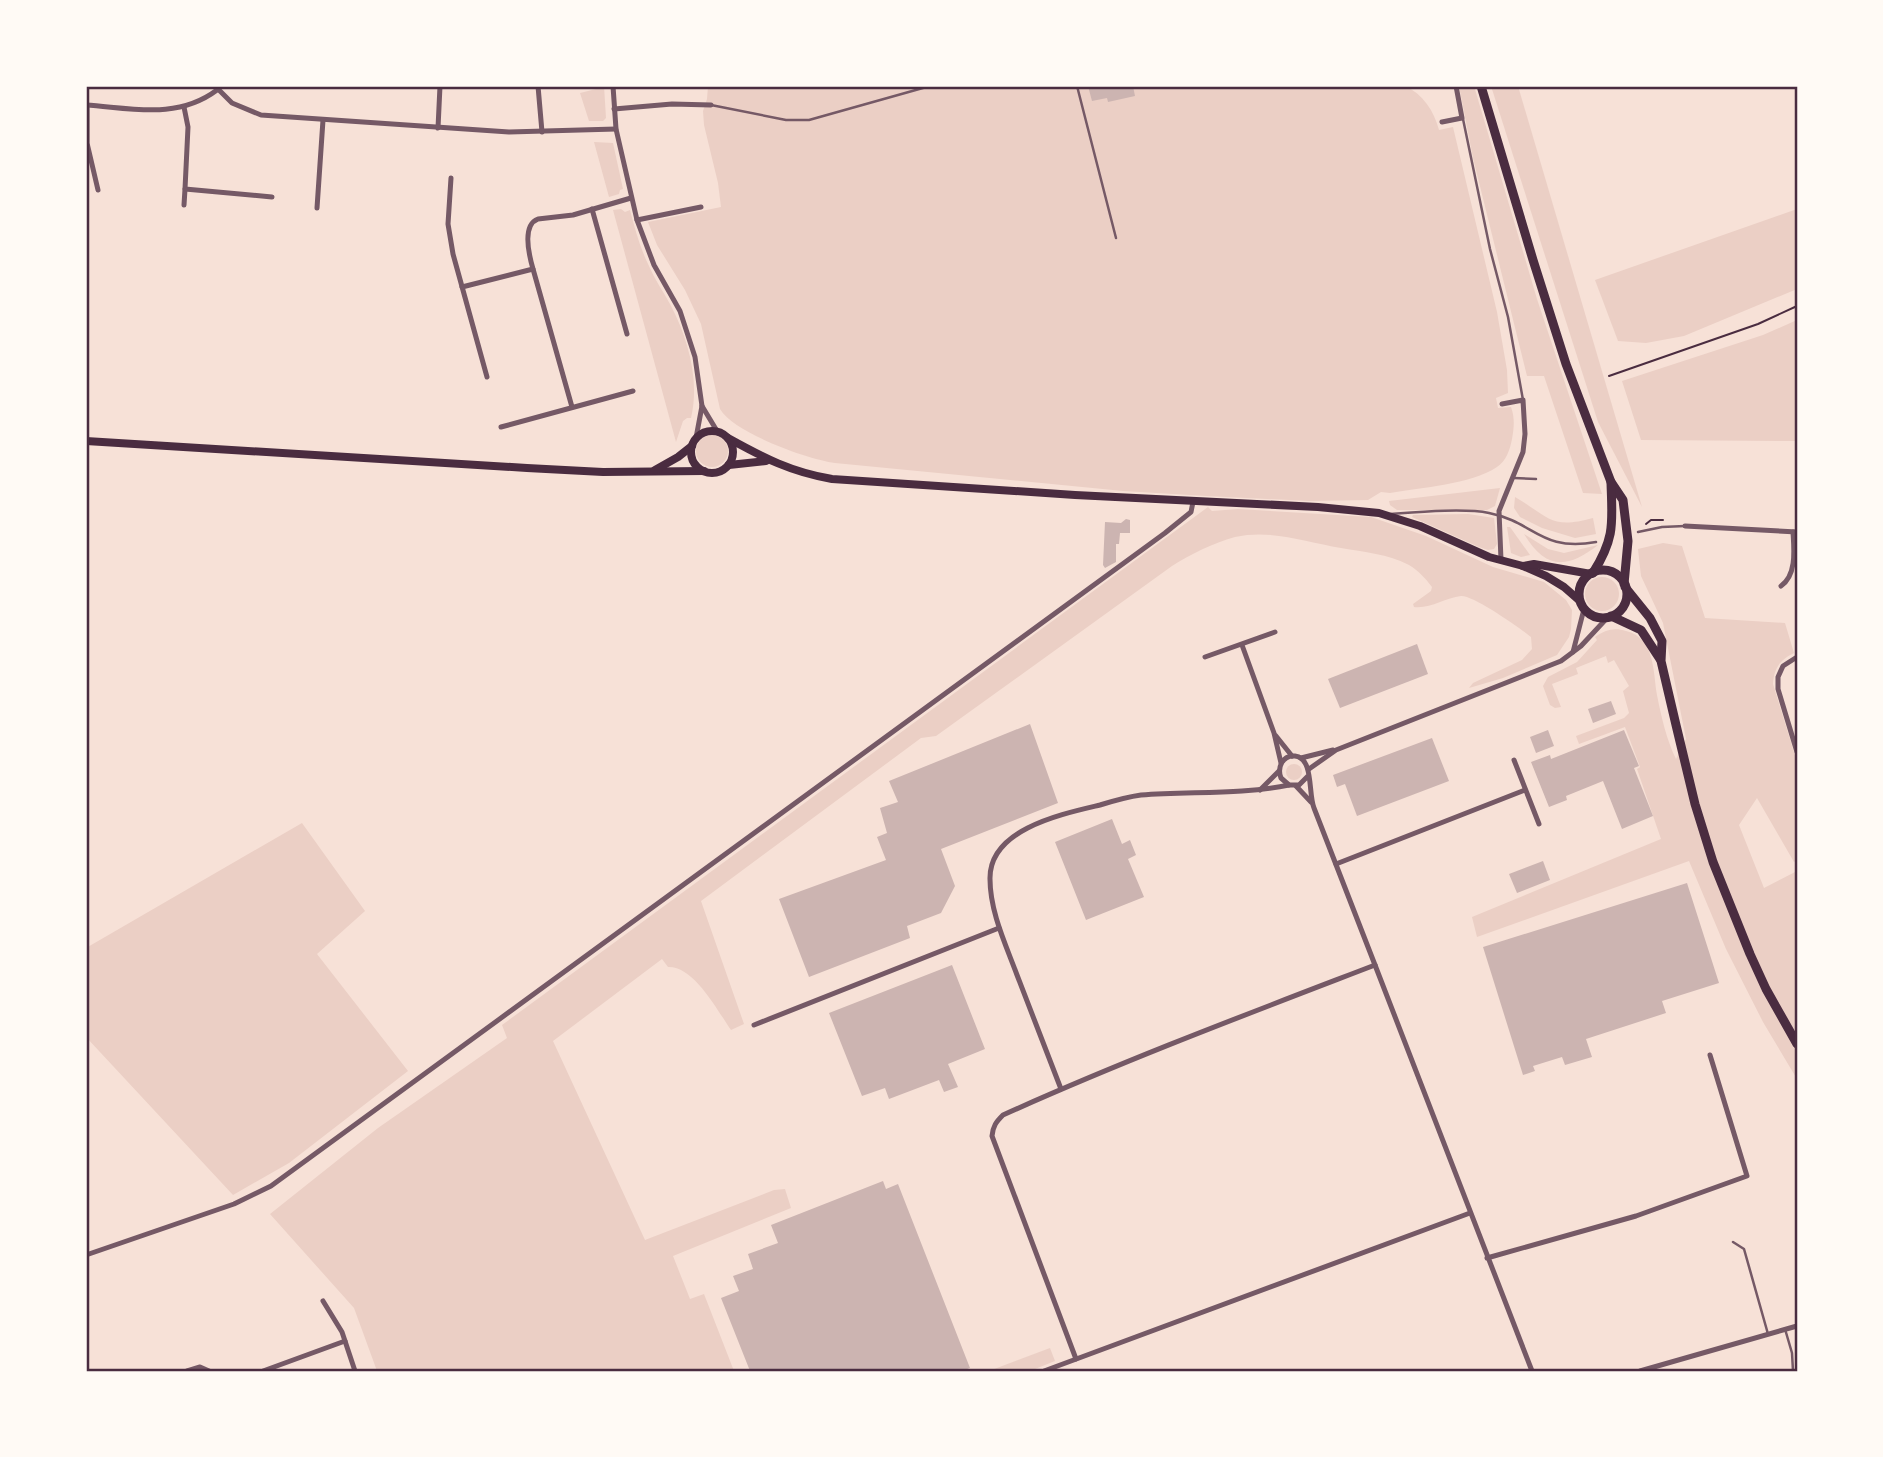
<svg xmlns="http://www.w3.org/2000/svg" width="1883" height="1457" font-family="'Golos Text',sans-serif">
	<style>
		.green { fill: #ebcfc5 }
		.building { fill: #ccb4b1 }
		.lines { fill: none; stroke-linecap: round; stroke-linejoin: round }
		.path { stroke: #4a2c40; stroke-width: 2 }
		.service { stroke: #755966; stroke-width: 2.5 }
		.minor { stroke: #755966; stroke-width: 5 }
		.secondary { stroke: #4a2c40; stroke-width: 8 }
		.primary { stroke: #4a2c40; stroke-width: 9 }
		.neatline { fill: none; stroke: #4a2c40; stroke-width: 2.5 }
	</style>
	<rect width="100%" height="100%" fill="#f7e1d7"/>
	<!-- green -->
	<g class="green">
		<polygon points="597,86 604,86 606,118 603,121 589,121 580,93 596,89"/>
		<path d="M708,86h697c18,8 29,25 34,44l14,-3 44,185 10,58 1,23 -12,5 2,10 13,-1c4,11 3,21 1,32 -2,11 -6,22 -15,28 -27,18 -75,20 -107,26l-9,-1 -13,8 -59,1 -103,-5 -83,-5 -288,-28c-28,-4 -101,-30 -115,-54l-19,-85 -16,-34 -28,-45 -9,-23 73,-15 -3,-24 -14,-58 -1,-14 4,-12z"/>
		<polygon points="1459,86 1474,86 1537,299 1602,494 1583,493 1544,376 1527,376 1473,158"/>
		<polygon points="1491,86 1518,86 1642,507 1598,422"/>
		<polygon points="594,142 613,143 623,189 620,190 619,194 609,197"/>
		<path d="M621,209l4,3 5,-2c5,19 10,38 19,56 6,14 14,25 21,38 18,34 30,76 21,114h-4l-4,3 -7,21 -63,-232z"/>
		<polygon points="1797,209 1797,289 1684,336 1646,343 1618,341 1595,280"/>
		<polygon points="1797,320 1797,441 1641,440 1622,381 1763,335"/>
		<circle cx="712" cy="451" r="16"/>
		<polygon points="1500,488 1495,506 1487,510 1397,510 1390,505 1389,501"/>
		<path d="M1515,497c33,19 35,33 78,21l3,16 -21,4 -33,-10 -22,-11 -6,-9z"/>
		<path d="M1208,507l4,4 26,-2 133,8 55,19 67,31 51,15 22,18 6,10 -1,19 -2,8 -12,18 -54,23 -34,10 4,-5 49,-23 10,-11 -1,-12c-11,-9 -58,-42 -70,-41 -16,2 -31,13 -47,11l-1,-3 18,-13 1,-4c-7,-9 -13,-16 -23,-22 -21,-11 -45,-13 -68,-17 -35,-6 -70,-19 -106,-11 -22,6 -44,17 -63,29l-211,152 -25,18 -15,2 -220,163 43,123 -13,6c-14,-20 -37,-64 -63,-63l-6,-8 -109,82 92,199 129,-50 11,-1 6,19 -118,48 17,43 14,-5 30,77h-357l-23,-63 -84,-94 108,-86 129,-90 -5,-13z"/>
		<polygon points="1468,514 1494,518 1497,544 1494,549 1488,550 1479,547 1412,517 1413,515"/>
		<polygon points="1507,527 1510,527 1530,555 1521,557 1511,553"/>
		<path d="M1524,534l24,15 16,4 34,-8c-31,24 -52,25 -74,-11z"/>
		<path d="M1663,543l19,3 23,72 80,5 9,30c-14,7 -20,15 -21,31l24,78v98l-3,2 -37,-64 -18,27 25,63 33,-17v208l-34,-57 -37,-73 -37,-88 -212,76 -5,-20 189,-78 -24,-70 3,-2 -15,-40 -46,17 -3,-8 48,-18 5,-5 -6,-22 6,-5 -15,-26 -6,3 -2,-7 -30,12 2,6 -26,10 9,23 -6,1 -5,-3 -7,-19 5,-9 29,-15 20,-22 -2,-3c10,-7 19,-10 31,-6 29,7 27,40 31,64 4,21 10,46 19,64l10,-20 -23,-116 -22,-47 -3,-27z"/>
		<circle cx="1602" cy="594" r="17"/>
		<circle cx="1294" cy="772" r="8"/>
		<polygon points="302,823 365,911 317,954 408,1071 289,1163 233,1195 86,1037 86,948"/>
		<polygon points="1050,1348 1055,1361 1030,1371 989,1371"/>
	</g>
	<!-- building -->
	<g class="building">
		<polygon points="1088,86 1133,86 1135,96 1108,102 1107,98 1092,101"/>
		<polygon points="1126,519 1130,520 1130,533 1120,533 1119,544 1116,544 1116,562 1105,568 1103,565 1105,522 1121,523"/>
		<polygon points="1417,644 1428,674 1340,708 1328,679"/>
		<polygon points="1611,701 1616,714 1593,723 1588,709"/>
		<polygon points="1030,724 1058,803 941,849 955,886 941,913 907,926 910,938 809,977 779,899 886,860 877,837 887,833 880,808 898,802 889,781"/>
		<polygon points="1548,730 1554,746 1536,753 1530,737"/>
		<polygon points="1624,730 1639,766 1634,768 1653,816 1622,829 1603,781 1566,796 1567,800 1549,807 1531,762 1550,755 1551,759"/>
		<polygon points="1432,738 1449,781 1357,816 1345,784 1337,787 1333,775"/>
		<polygon points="1112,819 1122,844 1130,840 1136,855 1128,859 1144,897 1086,920 1055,842"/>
		<polygon points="1543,861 1550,880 1517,893 1509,874"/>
		<polygon points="1687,883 1719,983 1662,1001 1666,1013 1586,1039 1592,1057 1565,1065 1562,1057 1533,1066 1535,1071 1523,1075 1483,947"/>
		<polygon points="952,965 985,1049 948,1064 958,1087 944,1092 939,1080 889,1099 885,1088 862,1096 829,1013"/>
		<polygon points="883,1181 886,1189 898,1184 970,1368 962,1371 750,1371 721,1298 739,1291 733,1276 753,1269 748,1254 778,1243 771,1225"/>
	</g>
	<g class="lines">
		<!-- path -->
		<g class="path">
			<polyline points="1609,376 1758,324 1797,306"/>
			<polyline points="1646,524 1651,520 1663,520"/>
		</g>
		<!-- service -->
		<g class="service">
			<polyline points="1077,86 1116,238"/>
			<polyline points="711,105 786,120 809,120 930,86"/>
			<polyline points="1463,119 1490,249 1508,317 1523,400"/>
			<polyline points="1514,478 1536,479"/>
			<path d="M1391,514c27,-2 73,-6 98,-1 46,9 51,39 107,29"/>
			<polyline points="1638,532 1662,527 1685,526"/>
			<polyline points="1733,1242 1744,1249 1768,1334"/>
			<polyline points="1785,1329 1792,1353 1793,1371"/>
		</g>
		<!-- minor -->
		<g class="minor">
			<polyline points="215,86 232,103 261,115 509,132 616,129"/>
			<polyline points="538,86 542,132"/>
			<polyline points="613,86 616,129 637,220 654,265 680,311 695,357 702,406 696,438"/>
			<path d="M86,105c46,3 91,15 131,-15"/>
			<polyline points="87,105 87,143 98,190"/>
			<polyline points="184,107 188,127 185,189 272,197"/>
			<polyline points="614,109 672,104 711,105"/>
			<polyline points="1442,122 1462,118 1456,86"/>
			<polyline points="438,128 440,86"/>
			<polyline points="451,178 448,224 453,254 487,377"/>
			<polyline points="184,205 185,189"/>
			<polyline points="317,208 323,120"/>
			<polyline points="592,209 627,334"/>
			<polyline points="637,220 701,207"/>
			<polyline points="462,287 533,269"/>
			<polyline points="702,406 717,431"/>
			<path d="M572,407l-39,-138c-4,-14 -11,-44 5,-50l35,-4 58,-17"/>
			<polyline points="501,427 633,391"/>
			<polyline points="1685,526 1797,532"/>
			<polyline points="1501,560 1499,511 1523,452 1525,434 1523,400 1502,404"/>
			<path d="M1781,586c16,-11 13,-37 12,-54"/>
			<polyline points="1242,645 1274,733 1281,763"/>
			<polyline points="1573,652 1584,609"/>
			<polyline points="1205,657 1275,632"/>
			<polyline points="1797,657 1783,666 1778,677 1778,689 1797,752"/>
			<polyline points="1276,736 1292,756"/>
			<polyline points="1301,758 1333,750"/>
			<polyline points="1514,760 1539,824"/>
			<polyline points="1309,769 1336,750 1561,661 1581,646 1608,617"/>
			<path d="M1308,776l-9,9h-10l-8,-7c-4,-10 1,-23 14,-22 19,2 13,38 19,52 20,52 41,105 61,157"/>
			<polyline points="1296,786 1311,802"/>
			<polyline points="1260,790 1279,771"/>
			<polyline points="1336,864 1525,790"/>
			<polyline points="754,1025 999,928"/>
			<path d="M1061,1089c-15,-38 -29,-76 -44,-114 -11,-30 -27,-63 -27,-96 -1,-50 72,-65 110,-74 13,-4 26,-8 41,-10 49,-4 99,0 148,-10"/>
			<polyline points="86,1255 234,1204 271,1186 1165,533 1191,512 1193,502"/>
			<polyline points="1487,1258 1636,1216 1747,1176 1710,1055"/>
			<polyline points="323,1301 342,1332 355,1371"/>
			<path d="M1076,1359l-84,-223c1,-10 4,-14 11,-21 122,-55 247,-102 372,-150l157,406"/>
			<polyline points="187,1371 200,1367 209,1371"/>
			<polyline points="263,1371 345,1341"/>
			<polyline points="1044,1371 1470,1213"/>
			<polyline points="1640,1371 1797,1326"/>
		</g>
		<!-- secondary -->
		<g class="secondary">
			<circle cx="712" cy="452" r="21"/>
			<path d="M728,438c36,20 63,34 104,41l243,16 243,12 61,6 41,13 69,31 34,9 23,10 18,11 16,14"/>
			<polyline points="86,441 527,468 603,472 704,471"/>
			<polyline points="729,465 766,461"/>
			<polyline points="655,470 678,457 692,446"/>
			<polyline points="1523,566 1534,564 1591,574"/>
		</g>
		<!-- primary -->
		<g class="primary">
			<polyline points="1481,86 1533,260 1566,364 1611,482 1623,500 1628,541 1624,584"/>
			<circle cx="1603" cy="594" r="24"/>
			<path d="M1593,573c23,-37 19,-51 18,-91"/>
			<polyline points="1625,587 1650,618 1662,641 1661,661 1676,725 1695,804 1713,862 1750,954 1766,989 1797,1044"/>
			<polyline points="1611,616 1641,630 1660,659"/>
		</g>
	</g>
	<!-- border -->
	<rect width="1883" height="1457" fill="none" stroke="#fffaf5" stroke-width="175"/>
	<rect x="88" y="88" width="1708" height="1282" class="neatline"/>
</svg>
